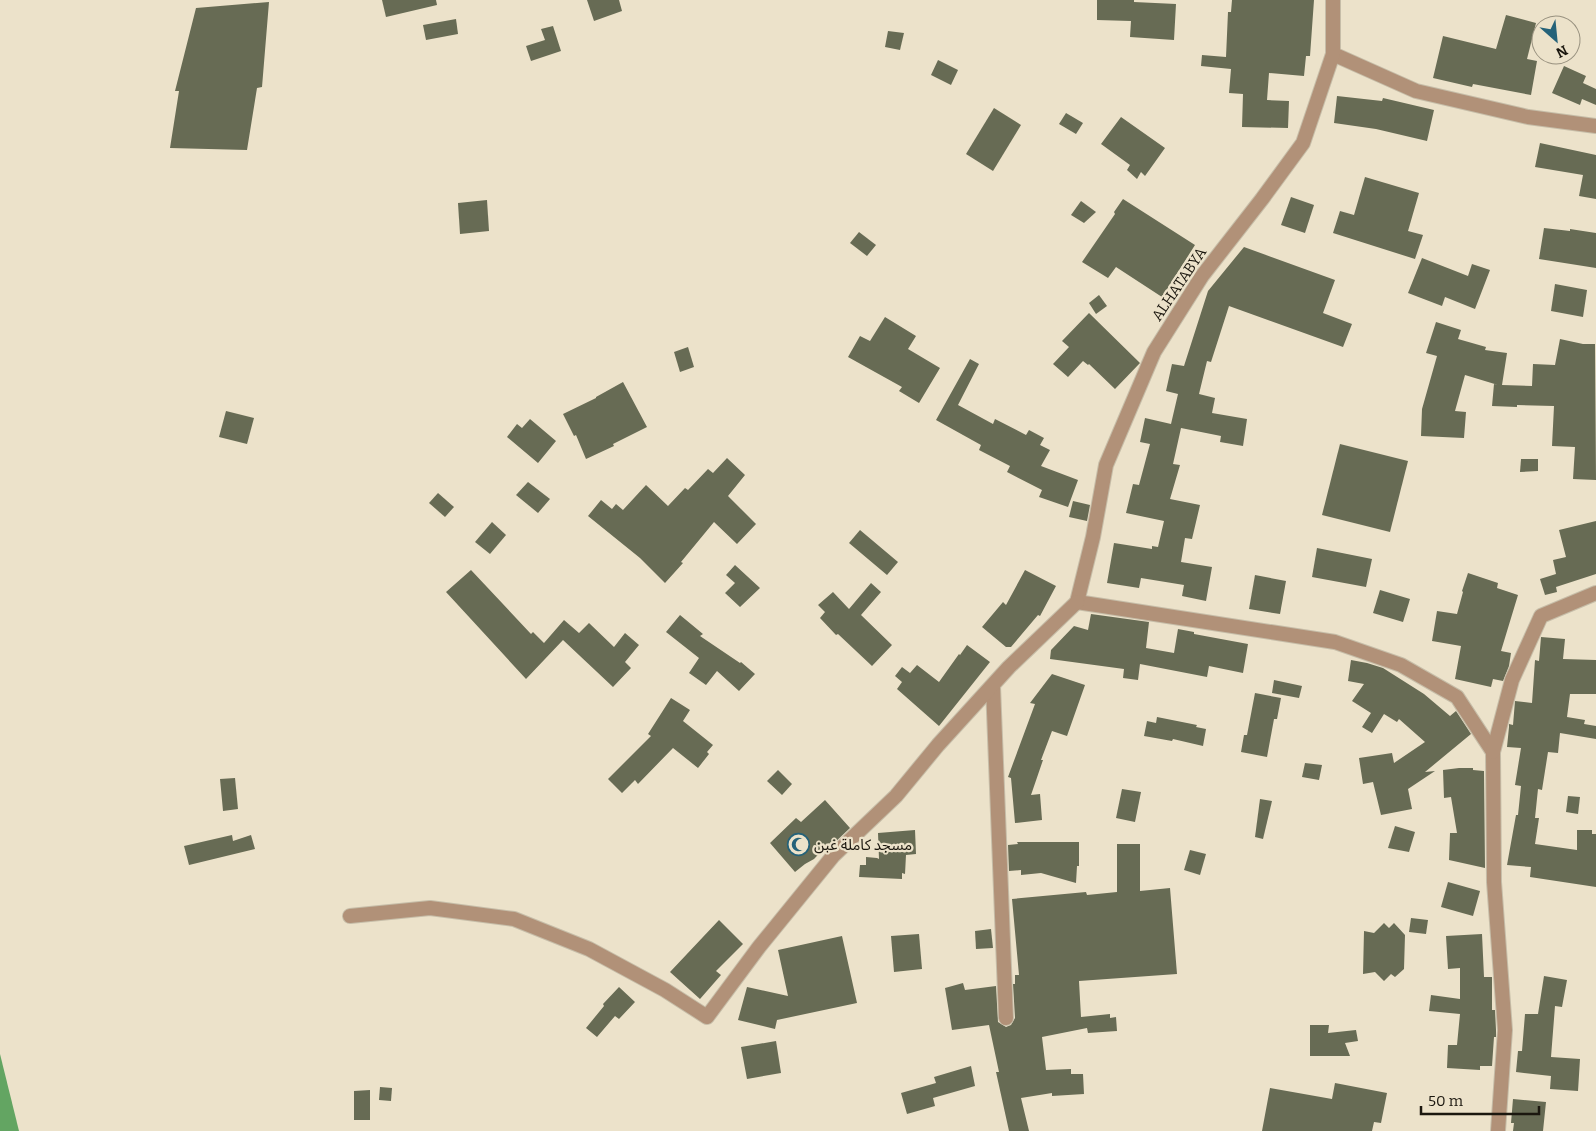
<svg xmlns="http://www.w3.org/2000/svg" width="1596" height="1131" font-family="Bitter,'Noto Sans Arabic',serif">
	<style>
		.water { fill: #63a562 }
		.building { fill: #676b54 }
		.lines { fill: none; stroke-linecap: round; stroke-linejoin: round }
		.minor-casing { stroke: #c6bda8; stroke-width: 16 }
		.minor { stroke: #b19178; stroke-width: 14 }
		.labels { text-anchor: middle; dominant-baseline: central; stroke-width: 4.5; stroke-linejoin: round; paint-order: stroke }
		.street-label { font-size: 15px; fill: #1b170f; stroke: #ece2ca }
		.poi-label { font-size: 15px; fill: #1b170f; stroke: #ece2ca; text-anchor: start }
	</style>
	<rect width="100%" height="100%" fill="#ece2ca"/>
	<!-- water -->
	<polygon class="water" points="0,1054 19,1131 0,1131"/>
	<!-- building -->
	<g class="building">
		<polygon points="382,0 436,0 437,5 386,17"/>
		<polygon points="587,0 619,0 622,11 594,21"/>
		<polygon points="1097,0 1134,0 1134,2 1176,4 1174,40 1130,37 1131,21 1097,20"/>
		<polygon points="1232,0 1314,0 1310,56 1306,56 1304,76 1269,73 1267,100 1289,101 1288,128 1242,127 1243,94 1229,93 1231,69 1201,66 1202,55 1226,57 1228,12 1231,12"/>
		<polygon points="269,2 262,87 257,88 247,150 170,148 179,91 175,91 196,8"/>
		<polygon points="1506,15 1536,23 1527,59 1537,61 1531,95 1473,84 1472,87 1433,78 1443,36 1496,49"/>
		<polygon points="456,19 458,34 426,40 423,25"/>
		<polygon points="553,26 561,51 531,61 526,46 545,40 541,29"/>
		<polygon points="888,31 904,33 900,50 885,47"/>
		<polygon points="938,60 958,70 951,85 931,75"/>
		<polygon points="1564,66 1586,76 1583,83 1596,89 1596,105 1582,99 1580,105 1552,93"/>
		<polygon points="1337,96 1382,101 1383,98 1434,110 1427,141 1376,129 1334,123"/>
		<polygon points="994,108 1021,125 993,171 966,154"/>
		<polygon points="1066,113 1083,123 1076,134 1059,124"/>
		<polygon points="1121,117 1165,148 1145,176 1141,172 1137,179 1127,170 1130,165 1101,144"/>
		<polygon points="1540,143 1596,155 1596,199 1579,196 1583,175 1535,167"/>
		<polygon points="1365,177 1419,193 1408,231 1423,235 1415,259 1333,233 1340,211 1354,215"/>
		<polygon points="1291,197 1314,205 1305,233 1281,225"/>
		<polygon points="1123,199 1195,245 1162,297 1116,267 1108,278 1082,262 1115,214 1114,212"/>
		<polygon points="487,200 489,231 460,234 458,203"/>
		<polygon points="1081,201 1096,212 1084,223 1071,215"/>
		<polygon points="1544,228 1570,231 1570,229 1596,233 1596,268 1539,259"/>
		<polygon points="859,232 876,245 867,256 850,243"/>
		<polygon points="1244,247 1335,280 1323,313 1352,324 1343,347 1229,306 1211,362 1207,361 1199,394 1215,398 1212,413 1247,419 1243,446 1220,442 1221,436 1181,428 1173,464 1180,465 1170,499 1200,505 1192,539 1185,538 1181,562 1212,567 1206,601 1182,596 1184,585 1141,578 1139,588 1107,583 1114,543 1152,549 1152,546 1158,547 1164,521 1126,513 1133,484 1139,485 1150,444 1140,442 1145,418 1171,424 1178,394 1166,391 1172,364 1184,366 1208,291"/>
		<polygon points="1422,258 1468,276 1472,264 1490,270 1475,309 1445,297 1442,306 1408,293"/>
		<polygon points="1555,284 1587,290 1583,317 1551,311"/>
		<polygon points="1099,295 1107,306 1096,314 1089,303"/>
		<polygon points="1089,313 1140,363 1115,389 1089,364 1088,365 1083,361 1068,377 1053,364 1069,347 1062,341"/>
		<polygon points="885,317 916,336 908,349 940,368 919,403 899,391 902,387 848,357 860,336 870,341"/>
		<polygon points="1436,322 1461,330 1458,339 1486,347 1485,350 1507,353 1502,385 1532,386 1533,364 1555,365 1560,339 1583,344 1595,344 1596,480 1573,479 1575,447 1552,446 1554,406 1517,405 1517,407 1492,406 1494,384 1498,385 1465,375 1455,411 1466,412 1464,438 1421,436 1422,409 1437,356 1426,353"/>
		<polygon points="688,347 694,367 680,372 674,352"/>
		<polygon points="970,359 979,364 958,405 993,424 995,419 1026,435 1029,430 1044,438 1040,445 1050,450 1041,466 1078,480 1068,507 1039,497 1042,490 1007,472 1010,466 979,450 981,445 936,420"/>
		<polygon points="623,382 647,427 613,444 614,446 586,459 576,435 574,436 563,414 596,398 596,397"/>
		<polygon points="226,411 254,418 247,444 219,437"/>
		<polygon points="530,419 556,441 538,463 507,437 517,424 522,428"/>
		<polygon points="1340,444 1408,461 1390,532 1322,515"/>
		<polygon points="727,458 745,475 728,496 756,524 737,544 714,522 681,562 683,563 665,583 640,558 588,516 601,500 612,509 616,504 623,510 646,485 668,506 685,488 688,490 708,469 713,473"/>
		<polygon points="1521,459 1538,459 1538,471 1520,472"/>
		<polygon points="528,482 550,499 538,513 516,495"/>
		<polygon points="438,493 454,507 445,517 429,503"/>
		<polygon points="1073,501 1090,505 1087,521 1069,517"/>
		<polygon points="1596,521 1596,574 1556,587 1557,592 1545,595 1540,579 1556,574 1553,560 1566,557 1559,530"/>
		<polygon points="492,522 506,535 490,554 475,542"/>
		<polygon points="860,530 898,562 887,575 849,543"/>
		<polygon points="1317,548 1372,559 1366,587 1312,577"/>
		<polygon points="735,565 760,588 740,607 725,593 735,583 726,575"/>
		<polygon points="471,570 531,634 533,632 544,643 564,620 579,633 589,623 614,647 625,633 639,645 625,662 631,668 613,687 563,640 526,679 446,592"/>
		<polygon points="1025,570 1056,586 1040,616 1038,615 1011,647 1006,647 982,627 1003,602 1006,605"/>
		<polygon points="1468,573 1498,583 1497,588 1518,595 1501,651 1511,653 1509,666 1503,681 1493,679 1491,687 1455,679 1461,646 1432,641 1437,611 1457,614 1463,592 1462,591"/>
		<polygon points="1255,575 1286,581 1280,614 1249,609"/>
		<polygon points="871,583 881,592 861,615 892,645 872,666 838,634 836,635 820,618 825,612 818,605 833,592 849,609"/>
		<polygon points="1380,590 1410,599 1403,622 1373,613"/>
		<polygon points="1091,614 1149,622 1146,648 1174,653 1178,629 1194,632 1194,634 1248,644 1243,673 1209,666 1207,677 1140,664 1138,680 1123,678 1124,669 1050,659 1051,650 1074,626 1088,630"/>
		<polygon points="680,615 703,634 700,636 740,663 741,662 755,674 739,691 717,671 706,685 689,673 699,658 666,632"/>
		<polygon points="1541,637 1565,639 1563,659 1596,660 1596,694 1570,694 1567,717 1585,720 1584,724 1596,726 1596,739 1560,733 1558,753 1548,752 1542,790 1538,789 1535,818 1539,818 1535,844 1577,850 1577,830 1592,830 1592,834 1596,834 1596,887 1530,877 1531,867 1507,865 1516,815 1518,815 1521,786 1515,785 1521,748 1507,747 1509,727 1509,724 1513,725 1515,701 1532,703 1535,660 1539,661"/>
		<polygon points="967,645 990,662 939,726 897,689 902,682 895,676 902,667 910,673 917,665 939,682 959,654 960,655"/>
		<polygon points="1351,660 1367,663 1383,668 1424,694 1450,716 1456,711 1471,734 1425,772 1435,771 1408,789 1412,809 1381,815 1373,782 1363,784 1359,758 1392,753 1394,763 1425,742 1399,719 1397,722 1384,714 1372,733 1362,727 1371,713 1352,701 1364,684 1348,681"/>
		<polygon points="1052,674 1085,685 1067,736 1052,731 1041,760 1043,760 1031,795 1040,794 1042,820 1015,823 1011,778 1008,777 1035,704 1030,703"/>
		<polygon points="1274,680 1302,686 1299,698 1272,693"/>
		<polygon points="1255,693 1281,698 1277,719 1274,719 1267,757 1241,752 1244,735 1247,735"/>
		<polygon points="671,698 690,710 683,721 713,745 707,752 709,754 698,768 673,748 638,784 635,780 622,793 608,779 651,736 648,734"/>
		<polygon points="1157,717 1197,725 1196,727 1206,729 1203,746 1173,739 1172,741 1144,736 1147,721 1156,723"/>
		<polygon points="1305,763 1322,765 1319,780 1302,777"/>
		<polygon points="1459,768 1473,768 1473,770 1484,771 1485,868 1449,860 1450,833 1457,833 1451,797 1444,798 1443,770"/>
		<polygon points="778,770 792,784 782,795 767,781"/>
		<polygon points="235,778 238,809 223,811 220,779"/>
		<polygon points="1122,789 1141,792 1135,822 1116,818"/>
		<polygon points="1568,796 1580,797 1578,814 1566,812"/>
		<polygon points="1260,799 1272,801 1263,839 1255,837"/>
		<polygon points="825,800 850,828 831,846 829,843 814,859 805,864 795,872 770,843 796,818 801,822"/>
		<polygon points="1395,826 1415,832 1409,852 1388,848"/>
		<polygon points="915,830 916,854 906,855 905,874 902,873 902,879 859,877 860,865 866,865 866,857 877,858 879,859 878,833"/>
		<polygon points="232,835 233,841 251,835 255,849 189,865 184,846"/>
		<polygon points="1017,842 1079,842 1079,866 1077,866 1076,883 1041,873 1021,875 1021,870 1009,871 1008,845 1018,844"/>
		<polygon points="1117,844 1140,844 1140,891 1170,888 1177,974 1079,981 1081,1017 1110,1014 1110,1018 1116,1017 1117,1031 1088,1033 1087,1028 1042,1037 1046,1070 1071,1069 1071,1074 1083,1074 1084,1094 1052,1096 1052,1093 1021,1098 1029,1131 1009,1131 996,1072 999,1072 989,1025 952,1030 945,988 963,983 965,990 996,986 998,1022 1006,1027 1011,1025 1015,1018 1013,984 1015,984 1015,975 1019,975 1012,899 1086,892 1087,895 1117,892"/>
		<polygon points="1190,850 1206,854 1200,875 1184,870"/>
		<polygon points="1448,882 1480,891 1473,916 1441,907"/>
		<polygon points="1411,918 1428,920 1426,934 1409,932"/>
		<polygon points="719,920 743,944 716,971 721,975 700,999 670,972"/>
		<polygon points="1384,923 1389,928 1394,923 1405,935 1404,969 1395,977 1391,974 1384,981 1375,972 1363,974 1364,931 1374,933"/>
		<polygon points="991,929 993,948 976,949 975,931"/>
		<polygon points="919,934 922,969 894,972 891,936"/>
		<polygon points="1482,934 1484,977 1492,977 1492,1010 1495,1010 1496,1030 1496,1037 1494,1037 1492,1066 1480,1066 1480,1070 1447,1068 1448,1045 1457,1045 1460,1014 1429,1011 1431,995 1460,999 1460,968 1448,969 1446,936"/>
		<polygon points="842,936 857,1003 777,1020 775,1029 738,1020 747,987 788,996 778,950"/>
		<polygon points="1544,976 1567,980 1562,1007 1555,1006 1551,1057 1580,1059 1578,1091 1550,1089 1551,1076 1516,1072 1518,1051 1522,1051 1525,1014 1538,1014"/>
		<polygon points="619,987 635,1002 619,1019 615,1016 597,1037 586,1028 604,1006 603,1004"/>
		<polygon points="1310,1025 1329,1025 1328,1033 1356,1030 1358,1041 1345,1043 1350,1056 1310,1056"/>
		<polygon points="776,1041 781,1073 747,1079 741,1047"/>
		<polygon points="971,1066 975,1086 933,1098 935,1106 907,1114 901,1093 936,1083 934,1077"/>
		<polygon points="1335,1083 1387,1093 1381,1123 1374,1122 1372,1131 1262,1131 1270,1088 1332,1099"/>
		<polygon points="380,1087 392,1088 391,1101 379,1100"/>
		<polygon points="370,1090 370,1120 354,1120 354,1091"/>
		<polygon points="1513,1099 1546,1102 1543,1131 1513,1131 1514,1123 1511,1123"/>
	</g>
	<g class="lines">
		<defs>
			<g id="minor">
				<polyline points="1333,54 1416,91 1528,117 1596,126"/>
				<polyline points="1077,602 1335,642 1401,665 1457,697 1493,752 1494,882 1505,1030 1498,1131"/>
				<polyline points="1077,602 1093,537 1106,465 1154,352 1202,276 1262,199 1303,143 1333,54 1333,0"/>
				<polyline points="993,686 1006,1018"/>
				<polyline points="1493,752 1512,680 1541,616 1596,593"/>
				<polyline points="350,916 430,908 514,919 589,949 665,990 707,1017 759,947 833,856 896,796 938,745 1009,667 1077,602"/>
			</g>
		</defs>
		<!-- minor casing -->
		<use href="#minor" class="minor-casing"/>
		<!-- minor -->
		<use href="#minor" class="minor"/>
	</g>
	<!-- icons -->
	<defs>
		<symbol id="mosque-ring" viewBox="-11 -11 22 22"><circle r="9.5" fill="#ece2ca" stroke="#256279" stroke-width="1.5"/><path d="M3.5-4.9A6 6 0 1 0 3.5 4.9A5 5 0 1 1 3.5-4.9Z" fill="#256279"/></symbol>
	</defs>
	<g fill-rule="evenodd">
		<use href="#mosque-ring" x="786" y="832" width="25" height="25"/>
	</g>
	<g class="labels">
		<!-- street labels -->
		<g class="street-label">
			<text transform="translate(1179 284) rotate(-56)">ALHATABYA</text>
		</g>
		<!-- poi labels -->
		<g class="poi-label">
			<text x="814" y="845">مسجد كاملة غبن</text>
		</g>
	</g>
	<!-- north arrow -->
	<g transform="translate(1556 40) rotate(153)"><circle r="24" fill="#ece2ca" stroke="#98917f"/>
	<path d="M0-4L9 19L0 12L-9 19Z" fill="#256279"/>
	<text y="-8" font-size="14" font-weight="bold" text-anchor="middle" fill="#1b170f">N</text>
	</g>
	<!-- scale -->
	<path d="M1421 1106v8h118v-8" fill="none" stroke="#1b170f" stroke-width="2.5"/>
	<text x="1428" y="1106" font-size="15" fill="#1b170f" stroke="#ece2ca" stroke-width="4" paint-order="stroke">50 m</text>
</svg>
